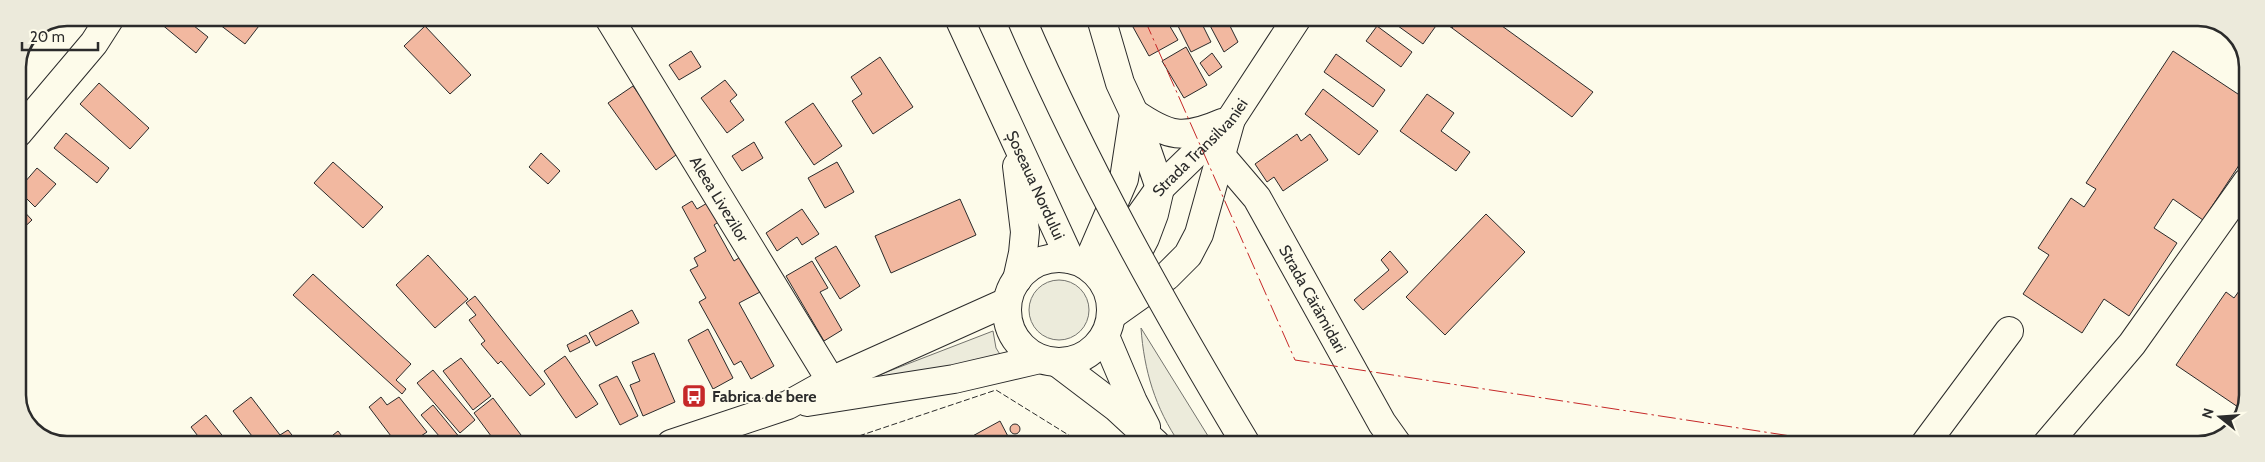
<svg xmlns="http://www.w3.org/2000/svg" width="2265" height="462" font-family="Cabin,sans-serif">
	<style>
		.green { fill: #ecebdb; stroke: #74746e }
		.building { fill: #f2b8a0; stroke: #2b2b2b }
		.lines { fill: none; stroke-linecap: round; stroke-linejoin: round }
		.minor-casing { stroke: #2b2b2b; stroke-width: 30 }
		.major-casing { stroke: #2b2b2b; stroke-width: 30 }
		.minor { stroke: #fdfbea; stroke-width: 28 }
		.major { stroke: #fdfbea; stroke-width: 28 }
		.major-bridge-casing { stroke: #2b2b2b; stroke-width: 30; stroke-linecap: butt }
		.major-bridge { stroke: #fdfbea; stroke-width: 28 }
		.fence { stroke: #2b2b2b; stroke-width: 1; stroke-dasharray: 6 2.5; stroke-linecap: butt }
		.power { stroke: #c62828; stroke-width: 1; stroke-dasharray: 18 4 2.5 4; stroke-linecap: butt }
		.labels { text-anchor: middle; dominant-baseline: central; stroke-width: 4; stroke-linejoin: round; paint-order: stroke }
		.street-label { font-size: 16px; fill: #2b2b2b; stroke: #fdfbea }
		.poi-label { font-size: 16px; font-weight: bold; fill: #2b2b2b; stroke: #fdfbea; text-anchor: start }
		.rim { fill: none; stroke: #2b2b2b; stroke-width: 2.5 }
	</style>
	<rect width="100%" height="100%" fill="#fdfbea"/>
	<!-- green -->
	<g class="green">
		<circle cx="1059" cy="310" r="30"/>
		<path d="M1141,328l72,116h-33c-25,-36 -36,-74 -39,-116z"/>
		<polygon points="993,331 996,348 1001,356 853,385"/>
	</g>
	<!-- building -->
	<g class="building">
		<polygon points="154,18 184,18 208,37 196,53"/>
		<polygon points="211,18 257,18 262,22 245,44"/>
		<polygon points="1128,18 1165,18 1178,40 1149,56"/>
		<polygon points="1174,18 1199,18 1211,42 1191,52"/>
		<polygon points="1206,18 1226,18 1238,42 1224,52"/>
		<polygon points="1387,18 1430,18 1438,23 1423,44"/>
		<polygon points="1437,18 1458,18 1452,28"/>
		<polygon points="1458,18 1491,18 1593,92 1572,117 1452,28"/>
		<polygon points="425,26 471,75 450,94 404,46"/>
		<polygon points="1377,26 1412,52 1401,67 1366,41"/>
		<polygon points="1186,47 1207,85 1184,98 1162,61"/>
		<polygon points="691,51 701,67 679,80 669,65"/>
		<polygon points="2173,51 2247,100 2247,153 2203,220 2173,199 2154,228 2177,243 2129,316 2104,299 2082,333 2023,294 2049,255 2038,248 2071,198 2084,207 2096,189 2086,183"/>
		<polygon points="1212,53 1222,67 1209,76 1200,63"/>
		<polygon points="1336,54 1385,90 1373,107 1324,72"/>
		<polygon points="880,57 913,107 873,134 852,101 862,94 851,77"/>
		<polygon points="725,80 737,95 730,101 744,120 727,133 701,98"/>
		<polygon points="99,83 149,128 130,149 80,104"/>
		<polygon points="633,86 680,152 656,170 608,103"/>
		<polygon points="1323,89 1378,131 1359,155 1305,114"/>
		<polygon points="1427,94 1454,113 1441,131 1470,152 1456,171 1400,131"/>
		<polygon points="813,103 842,146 814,165 785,122"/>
		<polygon points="66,133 109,168 97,183 54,148"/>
		<polygon points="1297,134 1301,141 1310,134 1328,160 1283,191 1274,177 1267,182 1255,164"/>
		<polygon points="754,142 763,158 742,171 732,156"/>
		<polygon points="541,153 560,171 548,184 529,167"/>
		<polygon points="333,162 383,207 363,228 314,183"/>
		<polygon points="837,162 854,192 825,208 808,178"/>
		<polygon points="37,168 56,184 35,207 18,190"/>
		<polygon points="960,199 976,235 891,273 875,236"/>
		<polygon points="692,201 697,209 709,202 720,221 714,225 734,261 742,256 762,291 739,303 774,366 751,379 741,361 734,365 699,302 706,298 690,270 698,266 694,258 706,251 682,207"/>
		<polygon points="18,205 32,220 18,233"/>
		<polygon points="802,209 819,234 802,245 797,237 777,251 766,233"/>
		<polygon points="1486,214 1525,252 1445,335 1406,297"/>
		<polygon points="836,246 860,286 840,299 815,258"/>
		<polygon points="1390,251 1408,272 1363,310 1354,300 1389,270 1381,260"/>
		<polygon points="428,255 468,299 435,328 396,285"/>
		<polygon points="812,261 828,288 820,292 842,330 824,341 786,276"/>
		<polygon points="313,274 411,364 396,380 406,389 402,394 293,295"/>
		<polygon points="2247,280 2247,395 2238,407 2176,365 2226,292 2234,298"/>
		<polygon points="475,296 545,384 530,396 501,361 498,364 481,344 485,341 469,320 476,315 466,303"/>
		<polygon points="632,310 639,323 596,346 589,333"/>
		<polygon points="708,329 733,378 713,389 688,340"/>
		<polygon points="586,335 590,342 570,352 567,345"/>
		<polygon points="654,353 675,402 643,416 630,385 640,381 632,362"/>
		<polygon points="565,356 598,404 576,418 544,371"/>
		<polygon points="461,358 491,396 473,410 443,371"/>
		<polygon points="433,370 475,420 460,433 417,383"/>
		<polygon points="617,376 638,416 620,425 599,385"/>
		<polygon points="251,397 280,435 288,430 299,444 258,444 233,411"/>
		<polygon points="381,397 387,405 399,397 427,432 418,438 422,444 397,444 369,407"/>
		<polygon points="493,398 521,435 510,444 497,444 474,413"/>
		<polygon points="433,405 465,444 446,444 421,415"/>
		<polygon points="206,415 229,444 204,444 191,427"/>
		<polygon points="1000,421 1012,444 958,444"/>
		<circle cx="1015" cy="429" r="5"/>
		<polygon points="338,431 348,444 322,444"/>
	</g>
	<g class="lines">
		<defs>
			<g id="minor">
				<path id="s1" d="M609,18l222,363"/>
				<path id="s2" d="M959,18l111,241"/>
				<polyline points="1101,18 1120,83 1134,113 1160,188 1154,214 1145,238 1131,265 1109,292"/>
				<polyline points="18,133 94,43 110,18"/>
				<path id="s3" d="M1222,157l35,41 125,225 15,21"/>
				<polyline points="1017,166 1025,232 1023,253 1017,280"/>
				<polyline points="1087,265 1124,179 1133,120"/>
				<polyline points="1105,336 1133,402 1146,427"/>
				<polyline points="1058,363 1116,407 1156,444"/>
				<polyline points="1925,444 2009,331"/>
				<polyline points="2047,444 2132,344 2247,182"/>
			</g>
			<g id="major">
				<path d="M1134,113c35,24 49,27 88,10"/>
				<circle cx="1059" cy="310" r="52"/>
				<path id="s4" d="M1098,275l62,-87 71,-69 66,-101"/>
				<polyline points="1112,315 1167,276 1188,255 1199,234 1231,119"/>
				<polyline points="807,402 954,379 1040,359"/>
				<polyline points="671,444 788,405 831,381 1007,302"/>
			</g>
		</defs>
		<!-- minor casing -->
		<use href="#minor" class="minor-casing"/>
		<!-- major casing -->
		<use href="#major" class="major-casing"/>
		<!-- minor -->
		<use href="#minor" class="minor"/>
		<!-- major -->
		<use href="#major" class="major"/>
		<defs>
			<path id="major-bridge" d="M1021,18c64,148 142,288 225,426"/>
		</defs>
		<!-- major-bridge casing -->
		<use href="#major-bridge" class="major-bridge-casing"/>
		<!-- major-bridge -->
		<use href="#major-bridge" class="major-bridge"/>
		<!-- fence -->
		<polyline class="fence" points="835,444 996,390 1083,444"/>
		<!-- power -->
		<polyline class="power" points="1144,18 1295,360 1843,444"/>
	</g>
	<!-- icons -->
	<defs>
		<symbol id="bus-square" viewBox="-11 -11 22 22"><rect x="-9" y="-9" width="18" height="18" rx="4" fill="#c62828" stroke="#fdfbea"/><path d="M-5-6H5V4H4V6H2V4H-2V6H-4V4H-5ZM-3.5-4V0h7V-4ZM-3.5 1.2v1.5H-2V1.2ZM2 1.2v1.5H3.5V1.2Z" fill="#fff"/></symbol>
	</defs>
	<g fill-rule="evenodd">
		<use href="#bus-square" x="680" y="382" width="28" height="28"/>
	</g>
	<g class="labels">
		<!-- street labels -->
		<g class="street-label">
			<text stroke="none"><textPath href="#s4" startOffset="164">Strada Transilvaniei</textPath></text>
			<text stroke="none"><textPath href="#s2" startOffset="184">Șoseaua Nordului</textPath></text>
			<text stroke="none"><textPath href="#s1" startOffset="212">Aleea Livezilor</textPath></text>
			<text stroke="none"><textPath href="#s3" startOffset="169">Strada Cărămidari</textPath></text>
		</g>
		<!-- poi labels -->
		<g class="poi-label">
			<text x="712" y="396">Fabrica de bere</text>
		</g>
	</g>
	<!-- crop -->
	<path d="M0 0H2265V462H0ZM67 26H2198A41 41 0 0 1 2239 67V395A41 41 0 0 1 2198 436H67A41 41 0 0 1 26 395V67A41 41 0 0 1 67 26Z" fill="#eceadb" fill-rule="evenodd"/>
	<path class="rim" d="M67 26H2198A41 41 0 0 1 2239 67V395A41 41 0 0 1 2198 436H67A41 41 0 0 1 26 395V67A41 41 0 0 1 67 26Z"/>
	<!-- north arrow -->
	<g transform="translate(2220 417) rotate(287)" stroke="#fdfbea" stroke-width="4" paint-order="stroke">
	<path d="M0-4L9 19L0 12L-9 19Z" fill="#2b2b2b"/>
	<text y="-8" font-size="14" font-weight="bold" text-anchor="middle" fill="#2b2b2b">N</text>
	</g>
	<!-- scale -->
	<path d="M22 42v8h76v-8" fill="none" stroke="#2b2b2b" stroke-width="2.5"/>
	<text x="30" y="42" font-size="15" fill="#2b2b2b" stroke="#fdfbea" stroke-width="4" paint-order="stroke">20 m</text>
</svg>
